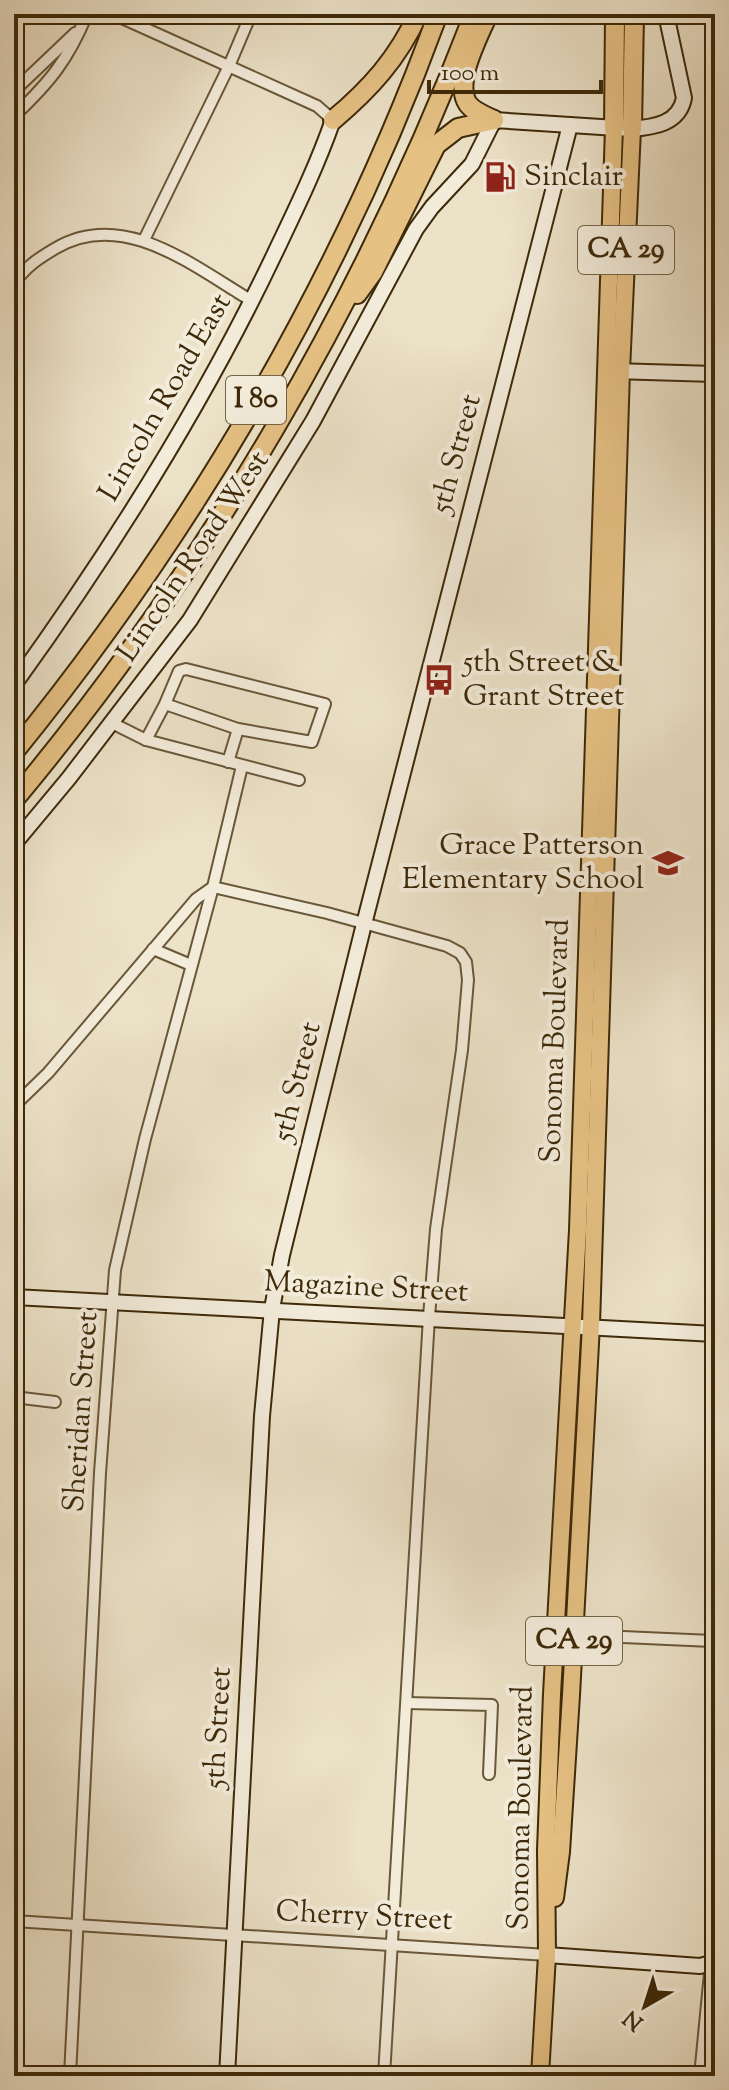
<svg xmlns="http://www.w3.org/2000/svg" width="729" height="2090" font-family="'Sorts Mill Goudy',serif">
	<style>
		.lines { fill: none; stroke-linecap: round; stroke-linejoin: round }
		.street-casing { stroke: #6a5738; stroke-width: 14 }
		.secondary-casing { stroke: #3e2908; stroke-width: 18 }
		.primary-casing { stroke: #3e2908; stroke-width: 20 }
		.highway-casing { stroke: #3e2908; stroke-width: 22 }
		.street { stroke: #f3ecdb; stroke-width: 10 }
		.secondary { stroke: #f3ecdb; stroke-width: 14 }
		.primary { stroke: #e6c184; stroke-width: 16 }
		.highway { stroke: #e6c184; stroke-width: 18 }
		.labels { text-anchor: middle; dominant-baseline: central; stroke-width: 8; stroke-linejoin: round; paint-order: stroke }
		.shield { fill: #f3ecdb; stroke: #746447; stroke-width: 2 }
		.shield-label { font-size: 28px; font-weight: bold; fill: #3e2908 }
		.poi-label { font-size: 30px; fill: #3e2908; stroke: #f3ecdb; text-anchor: start }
		.street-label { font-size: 30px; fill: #3e2908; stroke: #f3ecdb }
	</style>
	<rect width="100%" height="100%" fill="#ece2c8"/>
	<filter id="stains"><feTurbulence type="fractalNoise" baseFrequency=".0025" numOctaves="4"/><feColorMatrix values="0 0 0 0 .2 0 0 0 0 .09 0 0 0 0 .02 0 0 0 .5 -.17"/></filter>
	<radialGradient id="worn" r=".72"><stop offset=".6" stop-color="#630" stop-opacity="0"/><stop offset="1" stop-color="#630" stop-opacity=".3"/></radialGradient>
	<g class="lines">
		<defs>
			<g id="street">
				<polyline points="113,14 317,106 333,120"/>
				<polyline points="14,91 75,33"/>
				<path d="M14,116c36,-34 54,-56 73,-102"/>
				<polyline points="144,240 229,66 251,14"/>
				<path d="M14,284c11,-17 25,-26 42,-36 68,-40 138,19 196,53"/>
				<polyline points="112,723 146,740 299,780"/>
				<polyline points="146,740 165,704 238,729 312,742 325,704 186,669 179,671 165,704"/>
				<polyline points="228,762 238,729"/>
				<polyline points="153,949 191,965"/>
				<polyline points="14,1106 48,1073 196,899 213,887 327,913 447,946 460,953 466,962 468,980 462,1050 436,1229 429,1317 384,2076"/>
				<polyline points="14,1397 55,1402"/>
				<polyline points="623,1637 712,1641"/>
				<polyline points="407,1703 492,1705 489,1774"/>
				<polyline points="14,1921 547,1955"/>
				<polyline points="70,2076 100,1473 115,1270 145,1139 213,887 242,766"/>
				<polyline points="700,2076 711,1963"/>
			</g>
			<g id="secondary">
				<polyline points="613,371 715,374"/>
				<path d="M14,685c98,-136 189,-280 261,-432 21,-44 42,-87 58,-133"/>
				<path d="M14,844l55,-66 121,-158 123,-199 103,-192 16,-22 40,-43 22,-44 138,9c22,-2 47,-5 52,-31l-18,-84"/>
				<polyline points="14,1297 715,1334"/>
				<polyline points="547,1955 700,1966 715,1962"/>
				<polyline points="227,2076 262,1416 272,1309 282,1255 364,924 570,125"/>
			</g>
			<g id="primary">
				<polyline points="555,1898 561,1852 571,1695 591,1325 621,371 632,129"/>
				<polyline points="540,2076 547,1955 546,1850 552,1694 578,1230 614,128"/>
			</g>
			<g id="highway">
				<path d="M488,14c-9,22 -35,68 -20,90 6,8 18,12 26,16"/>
				<path d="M333,120c37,-31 65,-62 85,-106"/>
				<polyline points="614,128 615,14"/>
				<polyline points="632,129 634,14"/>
				<polyline points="357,294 373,272 436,145 458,128 494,120"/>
				<path d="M14,752c179,-220 327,-472 424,-738"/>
				<path d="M14,800c195,-234 351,-502 460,-786"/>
			</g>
		</defs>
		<!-- street casing -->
		<use href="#street" class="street-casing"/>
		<!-- secondary casing -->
		<use href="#secondary" class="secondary-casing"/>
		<!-- primary casing -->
		<use href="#primary" class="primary-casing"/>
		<!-- highway casing -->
		<use href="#highway" class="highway-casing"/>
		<!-- street -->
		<use href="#street" class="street"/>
		<!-- secondary -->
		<use href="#secondary" class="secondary"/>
		<!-- primary -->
		<use href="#primary" class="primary"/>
		<!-- highway -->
		<use href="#highway" class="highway"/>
	</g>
	<!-- icons -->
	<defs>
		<symbol id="fuel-bare" viewBox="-9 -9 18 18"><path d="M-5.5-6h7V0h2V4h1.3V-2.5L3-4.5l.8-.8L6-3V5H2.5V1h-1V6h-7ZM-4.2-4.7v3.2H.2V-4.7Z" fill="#8f2418" stroke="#f3ecdb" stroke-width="2.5" paint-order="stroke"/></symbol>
		<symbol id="bus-bare" viewBox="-9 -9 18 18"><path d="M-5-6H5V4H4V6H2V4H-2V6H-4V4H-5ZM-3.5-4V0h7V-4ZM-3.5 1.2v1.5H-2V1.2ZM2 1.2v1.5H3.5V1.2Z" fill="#8f2418" stroke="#f3ecdb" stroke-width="2.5" paint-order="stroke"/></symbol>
		<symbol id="school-bare" viewBox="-9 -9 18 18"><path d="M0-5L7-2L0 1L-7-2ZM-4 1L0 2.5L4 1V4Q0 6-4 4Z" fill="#8f2418" stroke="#f3ecdb" stroke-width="2.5" paint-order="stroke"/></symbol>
	</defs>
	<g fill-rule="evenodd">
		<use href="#fuel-bare" x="478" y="155" width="44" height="44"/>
		<use href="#bus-bare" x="417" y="658" width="44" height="44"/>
		<use href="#school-bare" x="646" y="841" width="44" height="44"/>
	</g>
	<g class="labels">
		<!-- shield labels -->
		<g class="shield">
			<rect x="578" y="226" width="96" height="48" rx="6"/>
			<rect x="226" y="376" width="60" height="48" rx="6"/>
			<rect x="526" y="1617" width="96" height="48" rx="6"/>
		</g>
		<g class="shield-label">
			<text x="626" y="250">CA 29</text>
			<text x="256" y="400">I 80</text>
			<text x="574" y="1641">CA 29</text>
		</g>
		<!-- poi labels -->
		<g class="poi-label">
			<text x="524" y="177">Sinclair</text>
			<text x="463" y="663">5th Street &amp;<tspan x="463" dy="34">Grant Street</tspan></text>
			<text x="644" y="846" text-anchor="end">Grace Patterson<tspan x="644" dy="34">Elementary School</tspan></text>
		</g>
		<!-- street labels -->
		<g class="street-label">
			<text transform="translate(166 398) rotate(-60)">Lincoln Road East</text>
			<text transform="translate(457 454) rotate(-75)">5th Street</text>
			<text transform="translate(194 557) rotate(-56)">Lincoln Road West</text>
			<text transform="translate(556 1041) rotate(-88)">Sonoma Boulevard</text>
			<text transform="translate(298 1082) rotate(-76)">5th Street</text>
			<text transform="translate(366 1288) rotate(3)">Magazine Street</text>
			<text transform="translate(82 1412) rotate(-86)">Sheridan Street</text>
			<text transform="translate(219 1728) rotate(-87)">5th Street</text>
			<text transform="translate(522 1808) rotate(-89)">Sonoma Boulevard</text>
			<text transform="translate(364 1917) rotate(3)">Cherry Street</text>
		</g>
	</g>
	<!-- margin -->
	<rect width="729" height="2090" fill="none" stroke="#ece2c8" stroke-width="48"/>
	<rect x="16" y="16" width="697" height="2058" fill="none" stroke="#3e2908" stroke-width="4"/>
	<rect x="24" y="24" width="681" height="2042" fill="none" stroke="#3e2908" stroke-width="2"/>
	<!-- north arrow -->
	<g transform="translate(645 2006) rotate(219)" stroke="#f3ecdb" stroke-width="6" paint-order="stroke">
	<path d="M0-6L14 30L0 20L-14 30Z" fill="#3e2908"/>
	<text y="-12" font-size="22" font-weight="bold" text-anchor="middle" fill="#3e2908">N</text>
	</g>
	<!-- scale -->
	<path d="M429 80v12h172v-12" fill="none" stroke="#3e2908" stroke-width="4"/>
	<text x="441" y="80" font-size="24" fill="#3e2908" stroke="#f3ecdb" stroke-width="6" paint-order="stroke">100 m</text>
	<rect width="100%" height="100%" filter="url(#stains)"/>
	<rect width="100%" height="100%" fill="url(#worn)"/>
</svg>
